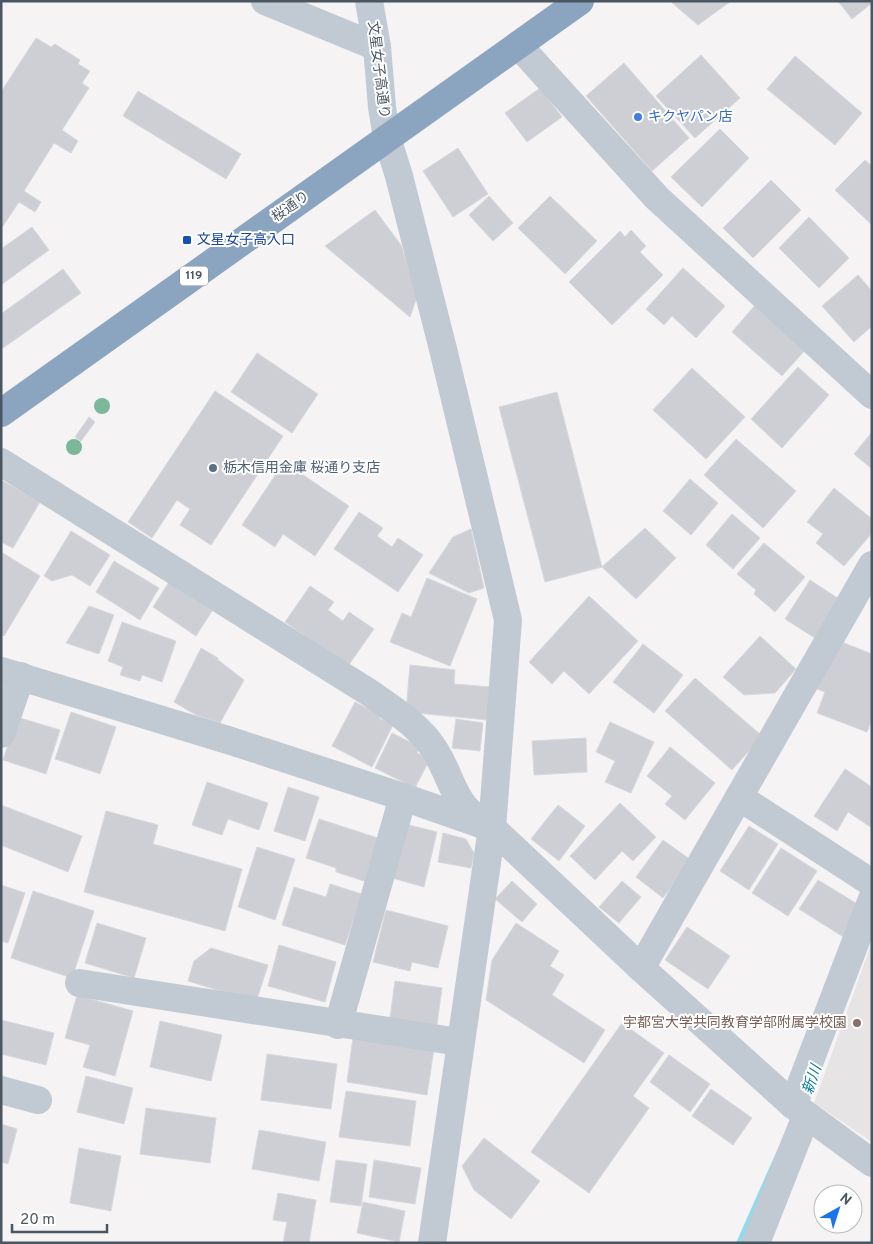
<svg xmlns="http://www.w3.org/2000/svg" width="873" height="1244" font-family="Overpass,'Noto Sans JP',sans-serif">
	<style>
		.education { fill: #e6e4e5 }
		.water { fill: #90daee }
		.building { fill: #cdcfd5; stroke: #d7d9de }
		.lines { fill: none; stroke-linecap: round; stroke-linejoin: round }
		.street { stroke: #c1cad2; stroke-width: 28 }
		.secondary { stroke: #c1cbd6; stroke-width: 28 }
		.highway { stroke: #8ba5c1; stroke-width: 28 }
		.tree { fill: #7bb799 }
		.shop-dot { fill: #3f7fe0; stroke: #fff; stroke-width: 2 }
		.transit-dot { fill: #1a4fb4; stroke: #fff; stroke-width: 2 }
		.service-dot { fill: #5c6f8a; stroke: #fff; stroke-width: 2 }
		.education-dot { fill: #8d6e63; stroke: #fff; stroke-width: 2 }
		.labels { text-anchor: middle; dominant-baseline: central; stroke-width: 4; stroke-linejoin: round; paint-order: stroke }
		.shield { fill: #fff; stroke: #808990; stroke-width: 1 }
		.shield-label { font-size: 12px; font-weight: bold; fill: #4a5661 }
		.street-label { font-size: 14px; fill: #4a5661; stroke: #fff }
		.shop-label { font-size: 14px; fill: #366cbe; stroke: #fff; text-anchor: start }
		.transit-label { font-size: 14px; fill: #164399; stroke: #fff; text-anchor: start }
		.service-label { font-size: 14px; fill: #4e5e75; stroke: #fff; text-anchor: start }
		.education-label { font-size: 14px; fill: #785e54; stroke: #fff; text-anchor: end }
		.water-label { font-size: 15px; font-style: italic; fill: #0c7c9b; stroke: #fff }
	</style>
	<rect width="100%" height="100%" fill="#f5f3f3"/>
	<!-- education -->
	<polygon class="education" points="872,942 872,1142 814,1103"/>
	<!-- water -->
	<polygon class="water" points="787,1128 748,1243 736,1243"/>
	<!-- building -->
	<g class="building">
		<polygon points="670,1 731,1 698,25"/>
		<polygon points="838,1 872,1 872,3 852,19"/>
		<polygon points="36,38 51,47 55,44 80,60 78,64 90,71 82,83 89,88 62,130 78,141 71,153 54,143 24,191 41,202 35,212 19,202 1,229 1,92"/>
		<polygon points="701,55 740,98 695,138 656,96"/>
		<polygon points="795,56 862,113 835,145 767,89"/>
		<polygon points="624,63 689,138 652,171 586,96"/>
		<polygon points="540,88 562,117 527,142 505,113"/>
		<polygon points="138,91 241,154 226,179 123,116"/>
		<polygon points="720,129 749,158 702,207 671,177"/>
		<polygon points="458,148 488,194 453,217 423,171"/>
		<polygon points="865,160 872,166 872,225 835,190"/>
		<polygon points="771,180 801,210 753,258 723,228"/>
		<polygon points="489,196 513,223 493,241 469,215"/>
		<polygon points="550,196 597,241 565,274 518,228"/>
		<polygon points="375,210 401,245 417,297 410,317 325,246"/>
		<polygon points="809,217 849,258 819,288 779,248"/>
		<polygon points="32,227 49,250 1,285 1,249"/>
		<polygon points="631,230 646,246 640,252 663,275 612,325 569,282 620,231 625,237"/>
		<polygon points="683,268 725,306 696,338 672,316 664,325 646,309"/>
		<polygon points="63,269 81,293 3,348 1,346 1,314"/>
		<polygon points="858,275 872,291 872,326 854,342 822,306"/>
		<polygon points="756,304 807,348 782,376 732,332"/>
		<polygon points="257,353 318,394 292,433 231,392"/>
		<polygon points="798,367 829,395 782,448 751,419"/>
		<polygon points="692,368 745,417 706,459 653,410"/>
		<polygon points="215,391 283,436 211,545 180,525 190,509 177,500 152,538 128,522"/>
		<polygon points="557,392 602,567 545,582 499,407"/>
		<polygon points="89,417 95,422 81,441 75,437"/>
		<polygon points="872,432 872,469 854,454"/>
		<polygon points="736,439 796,491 763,528 704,475"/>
		<polygon points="284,462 349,506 315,556 283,534 275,547 242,525"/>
		<polygon points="690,479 718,503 691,535 663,511"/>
		<polygon points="1,480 40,502 13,548 1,542"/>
		<polygon points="834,488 872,519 872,533 844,566 816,543 823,534 807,522"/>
		<polygon points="359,512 383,528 377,536 392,547 398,538 423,555 398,592 334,549"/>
		<polygon points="732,514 760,538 733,569 706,545"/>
		<polygon points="645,528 676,558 636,599 602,567"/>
		<polygon points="471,529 484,588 469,593 429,573 453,537"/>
		<polygon points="71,531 110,555 90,586 72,575 52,581 44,576"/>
		<polygon points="764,543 805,577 775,612 754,594 756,590 737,574"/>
		<polygon points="1,552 40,576 4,636 1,635"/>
		<polygon points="114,561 159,588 140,620 96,592"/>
		<polygon points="427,578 477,599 450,666 390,642 402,613 411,617"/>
		<polygon points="810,580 842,601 818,640 785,619"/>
		<polygon points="169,582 212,611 196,636 153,607"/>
		<polygon points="310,586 334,602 328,610 343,621 349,612 374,629 348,666 285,622"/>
		<polygon points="589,596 638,641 589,694 564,671 552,684 529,662"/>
		<polygon points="89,606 114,615 99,654 66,643"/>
		<polygon points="122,622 176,641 162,682 142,675 140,681 120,675 123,667 108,661"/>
		<polygon points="760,636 796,669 775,693 744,695 723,677"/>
		<polygon points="834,639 872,654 872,719 867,732 817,713 825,692 814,688"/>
		<polygon points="643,644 683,675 654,713 613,682"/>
		<polygon points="201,648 218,658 218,660 244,680 220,723 196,715 174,702"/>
		<polygon points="410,665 455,670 454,684 491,687 488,720 406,712"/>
		<polygon points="695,678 762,736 732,770 665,711"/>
		<polygon points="355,702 380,715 379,718 393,725 372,767 332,746"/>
		<polygon points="71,712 116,727 100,774 55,759"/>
		<polygon points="17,717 60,730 46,774 3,760"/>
		<polygon points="456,719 483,723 480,751 452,748"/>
		<polygon points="610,722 654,742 631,793 605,782 615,761 596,752"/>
		<polygon points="392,733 420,747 417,753 430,759 415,788 375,768"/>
		<polygon points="586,738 587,772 534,775 532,741"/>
		<polygon points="670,747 715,783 685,820 665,804 672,796 647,776"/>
		<polygon points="845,769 872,787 872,828 848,812 837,831 814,816"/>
		<polygon points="207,782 268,803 259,830 228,819 222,835 192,825"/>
		<polygon points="288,787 319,797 305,841 274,831"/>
		<polygon points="620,803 656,837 633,861 622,851 595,880 570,856"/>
		<polygon points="1,805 82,836 68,872 1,845"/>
		<polygon points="558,805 585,826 559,861 531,839"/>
		<polygon points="106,811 158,825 153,844 242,869 225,931 84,892"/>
		<polygon points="319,819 381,839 367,882 336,872 336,868 306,858"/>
		<polygon points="405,824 437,832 424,887 392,878"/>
		<polygon points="749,826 778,844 749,890 720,871"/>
		<polygon points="443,833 466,839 474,853 471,868 438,862"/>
		<polygon points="663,840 691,860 663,898 636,877"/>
		<polygon points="257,847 295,859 275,920 238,907"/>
		<polygon points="781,848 817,871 788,916 752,893"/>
		<polygon points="818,880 864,908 845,938 799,909"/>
		<polygon points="512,881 537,904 522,922 495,899"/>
		<polygon points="622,881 641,897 619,923 599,907"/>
		<polygon points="330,884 362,894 345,945 282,925 294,887 326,897"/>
		<polygon points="1,885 25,893 8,943 1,941"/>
		<polygon points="33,891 94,911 72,978 11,958"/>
		<polygon points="386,910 448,926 438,968 412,962 410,971 373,962"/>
		<polygon points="97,923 146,938 134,978 85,963"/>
		<polygon points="516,923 559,951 550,966 564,975 552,995 605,1030 584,1063 486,1000 492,960"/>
		<polygon points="687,927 730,956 708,989 665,960"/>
		<polygon points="279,945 336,962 325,1002 268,986"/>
		<polygon points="211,948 268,965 256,1002 188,981 194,961"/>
		<polygon points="395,981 442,988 436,1032 389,1025"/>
		<polygon points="77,995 133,1011 115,1076 83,1067 90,1045 65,1038"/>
		<polygon points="1,1020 54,1033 46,1065 1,1054"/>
		<polygon points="160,1021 222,1035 211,1081 150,1067"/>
		<polygon points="622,1023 664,1053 633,1096 649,1108 589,1193 531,1152"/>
		<polygon points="353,1037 434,1049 427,1095 347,1082"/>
		<polygon points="267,1054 337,1064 331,1109 261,1100"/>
		<polygon points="669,1055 710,1084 690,1112 650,1082"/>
		<polygon points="86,1076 133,1088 124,1124 77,1112"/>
		<polygon points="711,1089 752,1118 733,1145 692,1116"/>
		<polygon points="346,1091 416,1101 410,1146 339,1137"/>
		<polygon points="146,1108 216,1118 210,1163 140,1154"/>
		<polygon points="1,1124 17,1129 8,1164 1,1162"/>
		<polygon points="259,1130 326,1142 319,1181 252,1169"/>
		<polygon points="484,1138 540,1181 511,1219 474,1190 462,1166"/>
		<polygon points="79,1148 121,1156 111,1211 70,1203"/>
		<polygon points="336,1160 367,1164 361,1206 330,1202"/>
		<polygon points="374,1160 421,1168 415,1204 369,1197"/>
		<polygon points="278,1193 316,1200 309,1243 283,1243 287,1222 273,1220"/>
		<polygon points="363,1202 405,1211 399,1242 357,1233"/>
	</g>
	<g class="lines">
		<!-- street -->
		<g class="street">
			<polyline points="265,1 377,47"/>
			<polyline points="518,45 657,198 872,395"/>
			<polyline points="387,138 399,176 443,349 508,620 492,828 432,1243"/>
			<path d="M1,462l369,231c22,16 49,32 64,56 18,27 18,54 48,73"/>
			<polyline points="1,671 231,741 403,797 492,828 641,968 793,1105 872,1163"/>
			<polyline points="1,734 21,676"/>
			<polyline points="739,797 872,883"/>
			<polyline points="641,968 872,565"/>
			<polyline points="79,983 459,1042"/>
			<polyline points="338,1025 403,797"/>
			<polyline points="1,1090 38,1100"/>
			<polyline points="793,1105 872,899"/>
			<polyline points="756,1243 806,1116"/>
		</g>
		<!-- secondary -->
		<polyline class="secondary" points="369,1 377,47 382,107 387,138"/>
		<!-- highway -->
		<polyline class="highway" points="1,413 580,1"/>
	</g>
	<!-- trees -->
	<g class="tree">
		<circle cx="102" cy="406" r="8"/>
		<circle cx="74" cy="447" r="8"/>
	</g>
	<!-- markers -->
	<circle class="shop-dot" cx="638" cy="117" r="5"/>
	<rect class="transit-dot" x="182" y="235" width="10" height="10" rx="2.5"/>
	<circle class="service-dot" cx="213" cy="468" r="5"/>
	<circle class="education-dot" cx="857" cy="1023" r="5"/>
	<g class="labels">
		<!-- shield labels -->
		<rect class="shield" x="180" y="266.5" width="28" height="19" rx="4"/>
		<g class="shield-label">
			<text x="194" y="276">119</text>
		</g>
		<!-- street labels -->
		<g class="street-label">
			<text transform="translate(378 70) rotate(83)">文星女子高通り</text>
			<text transform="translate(291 207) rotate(-35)">桜通り</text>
		</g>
		<!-- shop labels -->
		<g class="shop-label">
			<text x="648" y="117">キクヤパン店</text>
		</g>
		<!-- transit labels -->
		<g class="transit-label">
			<text x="197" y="240">文星女子高入口</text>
		</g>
		<!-- service labels -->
		<g class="service-label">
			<text x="223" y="468">栃木信用金庫 桜通り支店</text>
		</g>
		<!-- education labels -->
		<g class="education-label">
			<text x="847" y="1023">宇都宮大学共同教育学部附属学校園</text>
		</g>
		<!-- water labels -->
		<g class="water-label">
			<text transform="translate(813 1080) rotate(-71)">新川</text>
		</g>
	</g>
	<!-- border -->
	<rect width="873" height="1244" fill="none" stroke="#4a5661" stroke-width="5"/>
	<!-- north arrow -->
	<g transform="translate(838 1209) rotate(39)"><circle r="24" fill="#ffffff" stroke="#b7bbc0"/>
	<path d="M0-4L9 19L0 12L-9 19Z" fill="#1a73e8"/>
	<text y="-8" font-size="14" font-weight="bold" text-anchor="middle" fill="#4a5661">N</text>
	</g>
	<!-- scale -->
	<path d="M12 1224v8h95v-8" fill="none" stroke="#4a5661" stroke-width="2.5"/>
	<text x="20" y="1224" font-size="15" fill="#4a5661" stroke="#ffffff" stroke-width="4" paint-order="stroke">20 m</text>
</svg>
